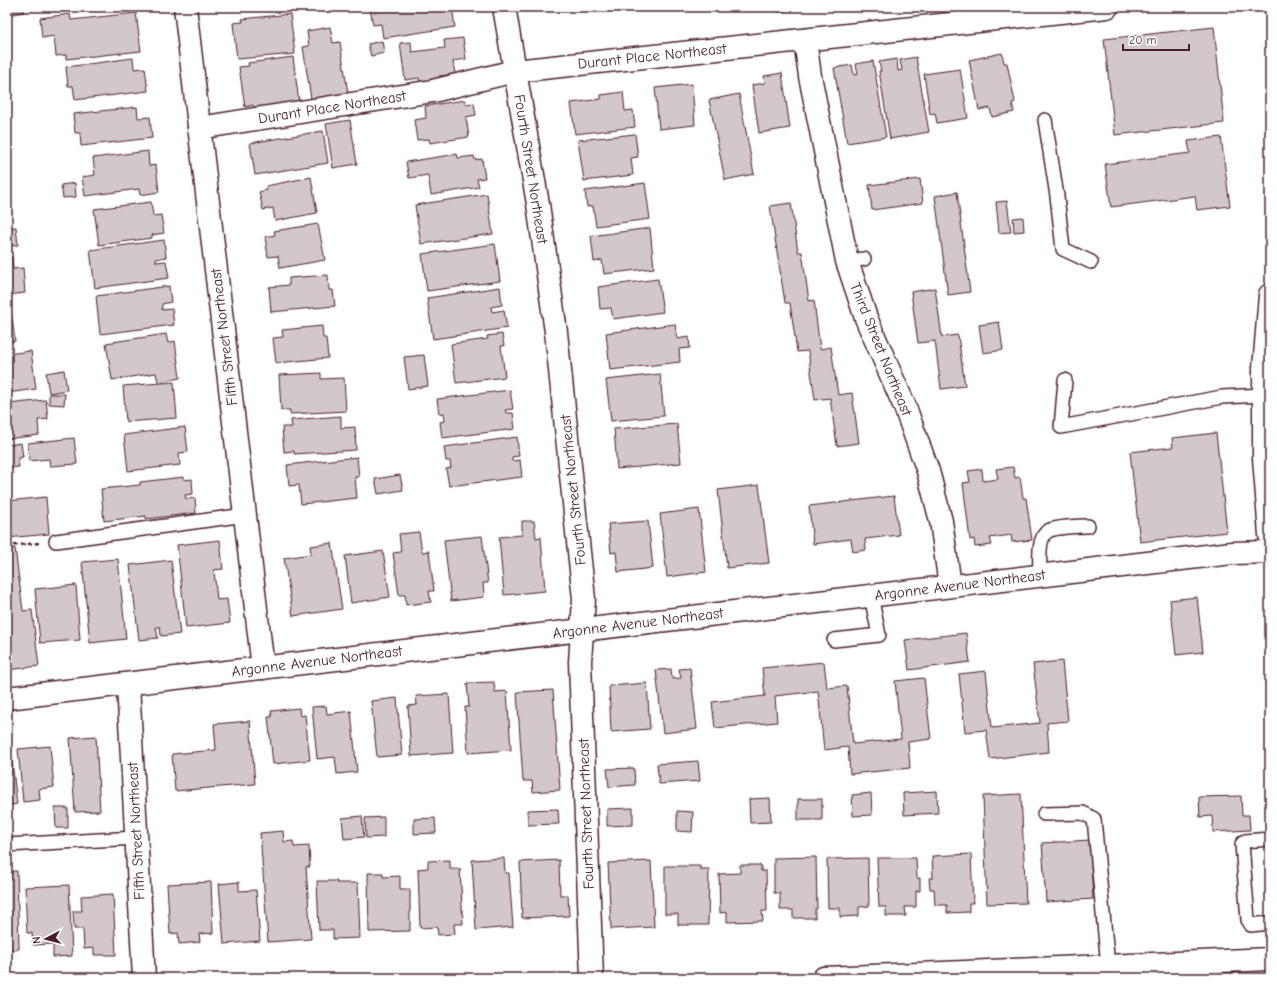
<svg xmlns="http://www.w3.org/2000/svg" width="1277" height="985" font-family="'Comic Neue',sans-serif">
	<style>
		.building { fill: #d2c7cb; stroke: #4a1f2b }
		.lines { fill: none; stroke-linecap: round; stroke-linejoin: round }
		.lane-casing { stroke: #4a1f2b; stroke-width: 16 }
		.street-casing { stroke: #4a1f2b; stroke-width: 25 }
		.highway-casing { stroke: #4a1f2b; stroke-width: 25 }
		.path { stroke: #4a1f2b; stroke-width: 2.5; stroke-dasharray: 4 3; stroke-linecap: butt }
		.lane { stroke: #fff; stroke-width: 13 }
		.street { stroke: #fff; stroke-width: 22 }
		.highway { stroke: #fff; stroke-width: 22 }
		.labels { text-anchor: middle; dominant-baseline: central; stroke-width: 4; stroke-linejoin: round; paint-order: stroke }
		.street-label { font-size: 15px; fill: #4a1f2b; stroke: #fff }
	</style>
	<rect width="100%" height="100%" fill="#fff"/>
	<filter id="ink" filterUnits="userSpaceOnUse"><feTurbulence type="fractalNoise" baseFrequency=".025" numOctaves="2"/><feDisplacementMap in="SourceGraphic" scale="8" xChannelSelector="R" yChannelSelector="G"/><feConvolveMatrix kernelMatrix="1 2 1 2 8 2 1 2 1" color-interpolation-filters="sRGB"/></filter>
	<g filter="url(#ink)">
		<!-- building -->
		<g class="building">
			<polygon points="7,7 24,7 24,12 7,15"/>
			<polygon points="243,7 269,7 244,10"/>
			<polygon points="377,7 452,7 455,27 383,38 381,24 373,25 370,8"/>
			<polygon points="777,7 809,7 778,12"/>
			<polygon points="136,13 141,51 66,59 66,55 56,56 54,36 42,38 40,18 70,14 71,20"/>
			<polygon points="290,14 295,54 237,59 233,23 243,22 242,19"/>
			<polygon points="330,27 333,43 340,42 348,93 311,99 303,47 309,46 307,31"/>
			<polygon points="1214,27 1224,123 1115,135 1104,39"/>
			<polygon points="463,38 466,59 453,61 455,74 439,76 439,79 420,82 419,78 405,80 400,43 411,42 412,52 445,48 444,40"/>
			<polygon points="382,41 384,53 371,56 368,44"/>
			<polygon points="1002,53 1004,63 1007,63 1015,102 1012,103 1014,112 992,117 990,108 979,110 969,60"/>
			<polygon points="293,57 299,102 254,108 253,105 245,107 239,67 249,66 248,63"/>
			<polygon points="916,57 929,132 890,139 879,71 881,71 879,62 897,59 898,71 902,70 900,60"/>
			<polygon points="133,58 134,69 145,68 148,91 75,100 73,86 68,86 66,67"/>
			<polygon points="873,61 886,137 847,143 834,68 852,65 854,75 858,74 856,64"/>
			<polygon points="960,69 968,118 937,123 935,113 930,114 924,74"/>
			<polygon points="782,73 790,128 759,133 752,85 765,83 764,76"/>
			<polygon points="692,84 695,125 659,129 655,88"/>
			<polygon points="623,92 625,111 633,110 635,127 575,134 571,103 601,99 601,95"/>
			<polygon points="739,94 754,174 725,180 709,100"/>
			<polygon points="465,100 465,104 474,103 476,115 466,117 469,137 430,143 429,139 417,140 414,120 426,118 425,106"/>
			<polygon points="137,107 138,118 150,117 152,138 81,146 80,133 75,133 73,114"/>
			<polygon points="350,120 357,164 333,168 326,124"/>
			<polygon points="323,131 328,163 255,175 250,143"/>
			<polygon points="635,134 638,157 631,158 633,175 584,181 578,140"/>
			<polygon points="1221,137 1230,206 1197,210 1195,196 1111,207 1105,164 1190,153 1188,141"/>
			<polygon points="148,151 149,166 156,165 159,192 140,195 139,189 85,196 82,177 95,175 93,158"/>
			<polygon points="457,154 458,158 474,156 475,160 482,159 485,178 477,179 479,187 431,195 428,175 409,178 406,162"/>
			<polygon points="7,171 12,204 7,205"/>
			<polygon points="311,177 317,213 275,221 273,208 263,210 259,192 267,190 266,186"/>
			<polygon points="920,179 923,203 872,210 869,185"/>
			<polygon points="75,183 76,197 63,198 61,185"/>
			<polygon points="645,183 650,219 596,226 593,206 587,207 585,191"/>
			<polygon points="957,192 970,292 948,295 935,196"/>
			<polygon points="487,194 493,234 421,244 415,205"/>
			<polygon points="1007,201 1011,232 999,233 996,202"/>
			<polygon points="151,202 153,216 161,215 164,233 152,235 152,238 99,245 94,209"/>
			<polygon points="791,203 798,252 802,252 809,301 814,300 820,349 831,347 838,395 852,393 859,443 837,446 830,398 815,400 808,351 797,352 790,303 785,303 770,206"/>
			<polygon points="1023,217 1024,231 1014,232 1013,218"/>
			<polygon points="318,224 325,260 280,268 278,256 268,257 265,237 275,235 274,231"/>
			<polygon points="16,227 18,245 7,246 7,228"/>
			<polygon points="650,228 654,268 604,274 602,260 594,262 591,236"/>
			<polygon points="164,240 166,257 156,259 156,262 166,261 169,278 95,288 90,250"/>
			<polygon points="495,244 500,281 427,291 422,254"/>
			<polygon points="7,257 12,257 13,269 23,268 25,293 7,295"/>
			<polygon points="328,275 329,290 333,290 335,306 271,312 269,287 289,285 289,278"/>
			<polygon points="658,279 663,312 613,319 611,308 600,309 598,287"/>
			<polygon points="169,286 171,302 162,304 162,310 172,309 174,325 100,334 96,296"/>
			<polygon points="500,287 502,305 491,307 492,312 504,310 507,328 433,339 427,298"/>
			<polygon points="935,288 942,337 958,335 965,386 941,389 935,341 918,343 911,292"/>
			<polygon points="7,304 10,304 15,341 7,342"/>
			<polygon points="999,322 1003,350 983,353 979,325"/>
			<polygon points="675,324 677,339 689,337 690,348 679,349 680,362 610,370 606,333"/>
			<polygon points="322,326 323,338 326,338 328,358 276,363 273,338 283,337 282,330"/>
			<polygon points="166,334 168,343 175,341 180,378 158,382 156,373 112,380 106,343"/>
			<polygon points="502,334 504,346 501,346 505,377 456,383 451,344 488,339 487,336"/>
			<polygon points="31,351 36,389 7,393 7,354"/>
			<polygon points="424,355 428,386 408,389 404,357"/>
			<polygon points="64,370 67,390 49,393 46,373"/>
			<polygon points="321,373 321,379 344,378 346,411 290,414 290,410 281,410 279,375"/>
			<polygon points="660,374 664,416 611,421 606,380"/>
			<polygon points="174,382 177,418 126,422 123,386"/>
			<polygon points="510,390 513,409 505,410 506,413 513,413 515,429 442,438 440,422 445,421 444,413 439,414 437,399"/>
			<polygon points="49,394 65,394 64,405 49,404"/>
			<polygon points="46,400 48,419 38,420 39,435 7,439 7,404"/>
			<polygon points="341,416 341,428 355,427 356,450 294,454 294,451 284,452 282,427 292,427 291,420"/>
			<polygon points="677,424 681,463 617,469 614,429"/>
			<polygon points="185,427 188,452 179,453 180,465 128,471 124,435"/>
			<polygon points="1216,433 1227,532 1140,542 1130,452 1173,447 1172,438"/>
			<polygon points="517,437 519,456 512,457 512,461 520,460 522,477 449,486 446,469 451,468 450,461 446,461 444,447"/>
			<polygon points="74,438 77,464 50,466 49,459 29,461 28,443"/>
			<polygon points="21,443 23,457 18,458 19,467 7,468 7,445"/>
			<polygon points="357,457 359,477 355,477 357,498 301,504 299,485 289,486 287,465"/>
			<polygon points="1013,467 1015,478 1020,477 1023,498 1026,498 1032,540 1012,542 1011,535 990,538 992,545 975,547 974,539 970,540 963,483 970,482 968,471 982,469 983,481 998,479 996,469"/>
			<polygon points="400,475 403,490 378,494 375,479"/>
			<polygon points="184,477 184,480 192,479 193,494 185,495 186,499 195,498 196,513 146,519 146,516 104,521 101,489 140,485 140,482"/>
			<polygon points="759,485 769,563 727,568 718,490"/>
			<polygon points="894,496 899,535 865,539 866,550 853,552 851,539 813,544 809,506"/>
			<polygon points="46,497 49,534 7,538 7,501"/>
			<polygon points="699,509 706,572 667,577 660,514"/>
			<polygon points="522,521 534,521 536,538 541,537 545,591 504,595 499,537 522,535"/>
			<polygon points="648,521 653,568 618,572 616,552 611,553 608,524"/>
			<polygon points="419,532 422,552 429,551 434,591 429,591 431,602 406,605 405,595 399,595 393,553 401,552 399,534"/>
			<polygon points="482,536 488,583 483,583 484,597 451,601 444,540"/>
			<polygon points="220,540 223,569 214,570 217,600 227,599 230,623 186,628 177,545"/>
			<polygon points="332,543 342,609 293,616 284,558 311,554 310,546"/>
			<polygon points="15,548 23,611 32,610 39,666 7,670 7,549"/>
			<polygon points="383,551 390,597 351,603 345,556"/>
			<polygon points="118,559 126,639 90,643 82,562"/>
			<polygon points="171,560 180,634 161,636 160,627 156,627 158,638 139,640 130,565"/>
			<polygon points="76,585 80,640 40,643 35,589"/>
			<polygon points="1197,597 1203,652 1176,655 1170,600"/>
			<polygon points="966,633 970,662 909,670 905,640"/>
			<polygon points="1062,661 1068,721 1047,723 1049,752 990,759 986,730 965,732 959,674 986,671 992,728 1040,723 1033,664"/>
			<polygon points="824,662 827,688 847,686 853,744 901,739 895,681 924,678 931,739 908,742 910,768 850,774 848,747 824,750 818,691 775,696 777,722 715,728 712,702 765,696 762,668"/>
			<polygon points="690,668 697,729 663,733 656,670 671,669 672,679 681,678 679,669"/>
			<polygon points="494,682 495,692 507,691 511,750 468,753 465,707 469,707 467,683"/>
			<polygon points="647,683 650,729 611,732 609,686"/>
			<polygon points="553,690 560,790 533,792 532,781 523,781 517,692"/>
			<polygon points="449,694 453,753 411,756 408,706 417,705 416,696"/>
			<polygon points="397,698 402,755 377,757 371,701"/>
			<polygon points="326,706 327,714 351,711 357,772 337,774 335,757 317,759 312,707"/>
			<polygon points="299,708 300,716 305,715 310,760 273,764 268,717 272,717 271,711"/>
			<polygon points="250,721 255,784 175,791 172,754 216,750 214,724"/>
			<polygon points="7,736 9,736 17,804 7,806"/>
			<polygon points="96,736 100,811 75,812 70,738"/>
			<polygon points="50,746 54,787 39,789 40,800 23,802 18,749"/>
			<polygon points="698,761 700,781 659,784 657,764"/>
			<polygon points="634,768 635,785 609,787 607,769"/>
			<polygon points="937,791 938,813 904,815 903,793"/>
			<polygon points="871,793 872,815 853,816 852,795"/>
			<polygon points="1021,794 1026,903 987,904 983,796"/>
			<polygon points="1241,796 1242,815 1249,815 1250,830 1213,832 1212,816 1200,817 1199,797"/>
			<polygon points="770,798 771,822 750,823 749,799"/>
			<rect x="798" y="799" width="24" height="21"/>
			<polygon points="55,808 68,808 68,828 56,828"/>
			<polygon points="633,808 633,825 607,826 607,809"/>
			<polygon points="558,809 559,824 528,825 527,810"/>
			<polygon points="677,811 693,812 692,832 677,831"/>
			<polygon points="362,816 364,837 344,839 342,818"/>
			<polygon points="384,817 384,837 366,838 365,818"/>
			<polygon points="435,818 436,833 414,834 414,819"/>
			<polygon points="283,831 284,842 293,841 294,847 309,846 310,867 306,867 311,939 268,942 260,833"/>
			<polygon points="1090,840 1093,899 1046,902 1042,843"/>
			<polygon points="971,854 973,903 969,903 969,912 947,913 947,905 935,905 934,889 930,889 929,878 933,878 932,856"/>
			<polygon points="816,857 817,909 815,909 815,918 793,918 793,910 780,910 780,893 774,893 774,858"/>
			<polygon points="504,858 505,873 509,873 513,927 476,930 472,860"/>
			<polygon points="868,858 869,906 859,907 859,916 840,917 840,908 828,908 827,859"/>
			<polygon points="877,858 916,858 917,878 920,878 920,891 916,891 916,907 905,907 906,916 886,916 886,907 879,907"/>
			<polygon points="450,860 450,869 460,869 463,924 454,924 455,934 438,935 437,927 420,928 418,869 428,868 428,861"/>
			<polygon points="559,860 560,895 568,895 569,916 522,918 520,862"/>
			<polygon points="651,861 654,927 611,929 608,863"/>
			<polygon points="740,865 761,865 761,871 766,871 767,911 762,911 763,921 727,922 727,912 720,913 719,874 740,873"/>
			<polygon points="665,866 700,866 700,869 709,869 708,925 678,925 678,914 665,914"/>
			<polygon points="7,871 17,871 19,949 7,950"/>
			<polygon points="368,873 383,873 383,877 400,876 400,889 410,889 410,931 369,932"/>
			<polygon points="317,881 337,881 336,883 358,883 360,938 333,939 333,930 319,930"/>
			<polygon points="211,882 213,933 199,934 200,942 179,944 178,933 170,934 167,884"/>
			<polygon points="239,882 239,891 256,890 260,941 224,944 219,884"/>
			<polygon points="69,885 72,956 53,957 53,944 33,945 32,933 27,933 25,887"/>
			<polygon points="113,894 116,955 94,955 94,948 84,949 83,929 74,929 73,911 82,911 81,896"/>
		</g>
		<g class="lines">
			<defs>
				<g id="lane">
					<polyline points="1045,120 1057,196 1063,249 1091,262"/>
					<polyline points="847,261 864,259"/>
					<polyline points="1065,380 1061,427 1222,397 1264,395"/>
					<polyline points="56,541 245,515"/>
					<path d="M1040,575c0,-11 -3,-38 8,-44 7,-4 31,-5 40,-5"/>
					<polyline points="834,640 879,635 871,596"/>
					<polyline points="1044,814 1083,813 1094,819 1108,966"/>
					<polyline points="1270,839 1245,841 1242,844 1248,920 1251,925 1270,923"/>
					<polyline points="7,845 136,838"/>
				</g>
				<g id="street">
					<polyline points="185,7 263,668"/>
					<polyline points="504,7 538,204 556,332 584,599 580,662 592,978"/>
					<polyline points="805,40 810,76 847,261 866,318 905,407 928,471 941,521 950,586"/>
					<polyline points="199,128 433,91 515,71 1107,7"/>
					<polyline points="128,684 144,978"/>
					<polyline points="7,698 1232,553 1270,552"/>
					<polyline points="824,978 1270,959"/>
				</g>
				<polyline id="highway" points="1270,295 1264,368 1264,458 1270,535"/>
			</defs>
			<!-- lane casing -->
			<use href="#lane" class="lane-casing"/>
			<!-- street casing -->
			<use href="#street" class="street-casing"/>
			<!-- highway casing -->
			<use href="#highway" class="highway-casing"/>
			<!-- path -->
			<polyline class="path" points="7,546 39,543"/>
			<!-- lane -->
			<use href="#lane" class="lane"/>
			<!-- street -->
			<use href="#street" class="street"/>
			<!-- highway -->
			<use href="#highway" class="highway"/>
		</g>
	</g>
	<g class="labels">
		<!-- street labels -->
		<g class="street-label">
			<text transform="translate(652 56) rotate(-6)">Durant Place Northeast</text>
			<text transform="translate(332 107) rotate(-9)">Durant Place Northeast</text>
			<text transform="translate(531 169) rotate(81)">Fourth Street Northeast</text>
			<text transform="translate(224 337) rotate(-97)">Fifth Street Northeast</text>
			<text transform="translate(881 349) rotate(68)">Third Street Northeast</text>
			<text transform="translate(573 490) rotate(-96)">Fourth Street Northeast</text>
			<text transform="translate(960 585) rotate(-7)">Argonne Avenue Northeast</text>
			<text transform="translate(638 623) rotate(-7)">Argonne Avenue Northeast</text>
			<text transform="translate(317 661) rotate(-7)">Argonne Avenue Northeast</text>
			<text transform="translate(586 814) rotate(-92)">Fourth Street Northeast</text>
			<text transform="translate(136 831) rotate(-93)">Fifth Street Northeast</text>
		</g>
	</g>
	<!-- margin -->
	<rect width="1277" height="985" fill="none" stroke="#fff" stroke-width="24"/>
	<rect x="12" y="12" width="1253" height="961" fill="none" stroke="#4a1f2b" stroke-width="1.5" filter="url(#ink)"/>
	<!-- north arrow -->
	<g transform="translate(46 939) rotate(263)" stroke="#ffffff" stroke-width="3" paint-order="stroke">
	<path d="M0-3L7 15L0 10L-7 15Z" fill="#4a1f2b"/>
	<text y="-6" font-size="11" font-weight="bold" text-anchor="middle" fill="#4a1f2b">N</text>
	</g>
	<!-- scale -->
	<path d="M1123 44v6h66v-6" fill="none" stroke="#4a1f2b" stroke-width="2"/>
	<text x="1129" y="44" font-size="12" fill="#4a1f2b" stroke="#ffffff" stroke-width="3" paint-order="stroke">20 m</text>
</svg>
